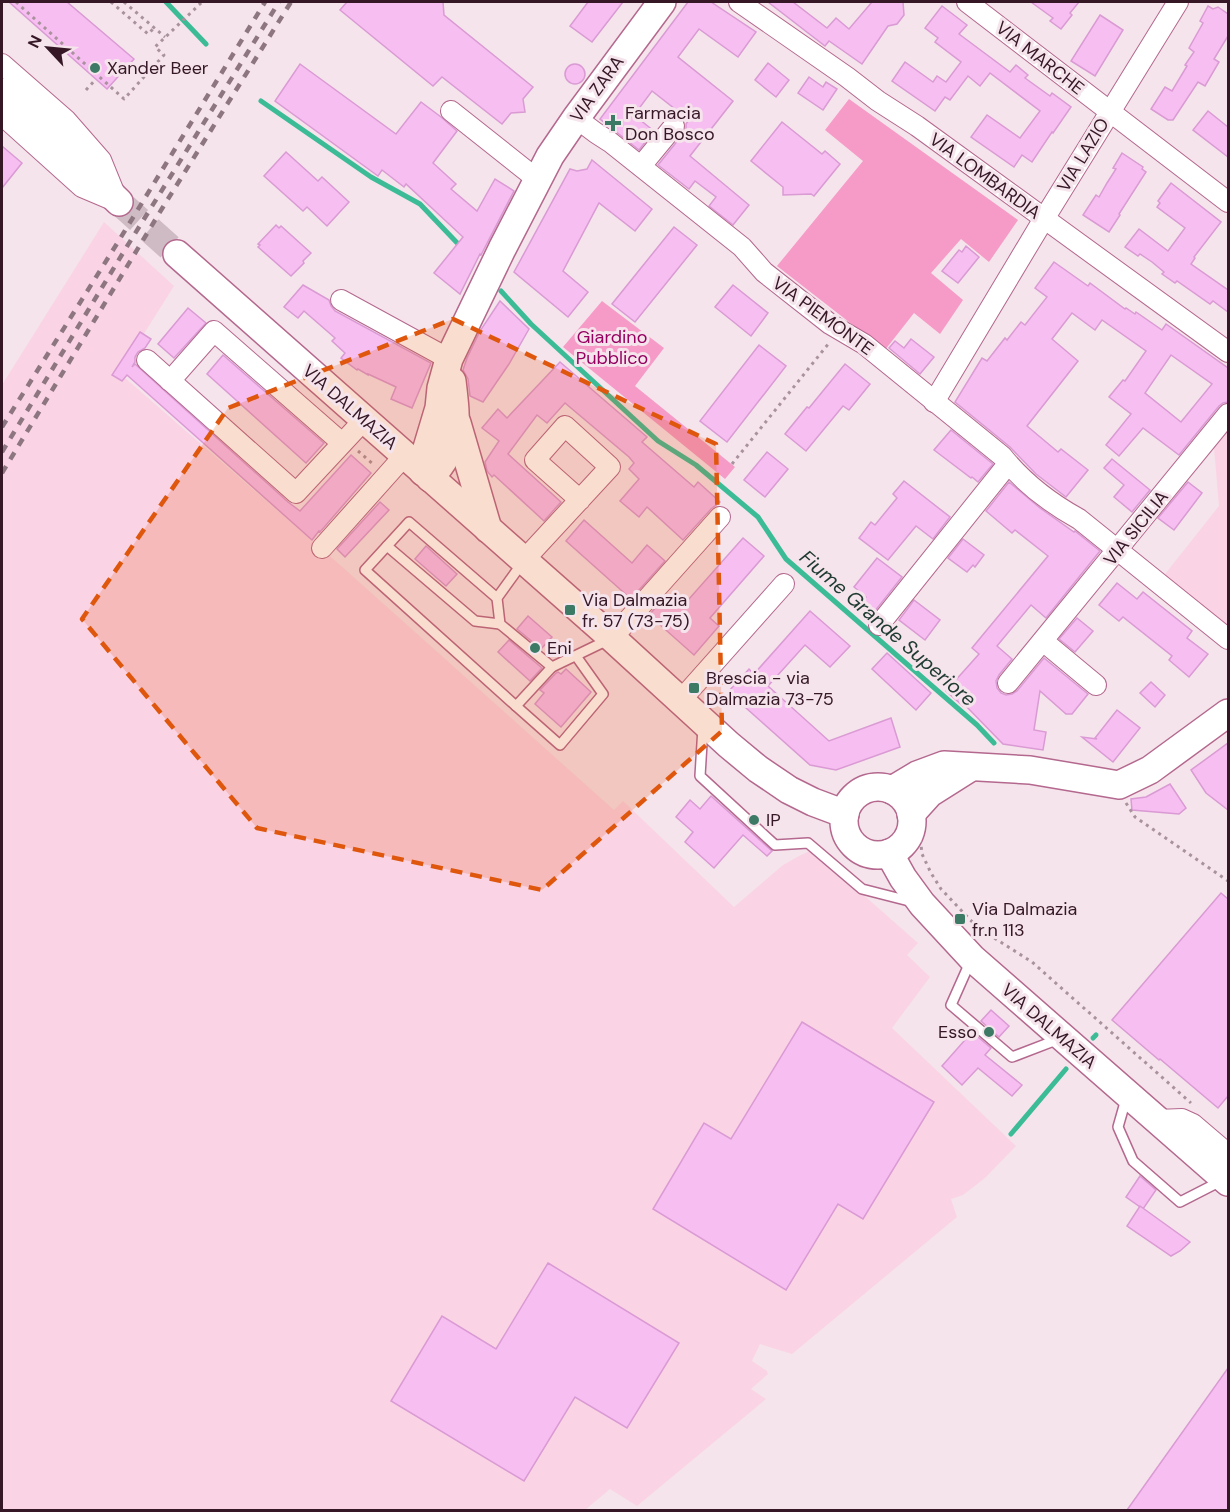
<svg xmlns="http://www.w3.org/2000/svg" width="1230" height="1512" font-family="'DM Sans',sans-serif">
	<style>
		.built { fill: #fad4e4 }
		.green { fill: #f69bc7 }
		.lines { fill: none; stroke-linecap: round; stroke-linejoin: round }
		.stream { stroke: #3bbc97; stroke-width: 5 }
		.building { fill: #f7bef1; stroke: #da9ad4; stroke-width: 1.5; fill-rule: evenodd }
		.secondary-tunnel { stroke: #cfbbc4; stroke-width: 27; stroke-dasharray: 27 14; stroke-linecap: butt }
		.lane-casing { stroke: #b4688e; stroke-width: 12 }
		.street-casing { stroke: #b4688e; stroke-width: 22 }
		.secondary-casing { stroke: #b4688e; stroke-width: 30 }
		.path { stroke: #a9929d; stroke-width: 3; stroke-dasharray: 3 4.5; stroke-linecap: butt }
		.lane { stroke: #fff; stroke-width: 9 }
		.street { stroke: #fff; stroke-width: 20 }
		.secondary { stroke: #fff; stroke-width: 27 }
		.rail { stroke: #8e7681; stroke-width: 4.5; stroke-dasharray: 8 8; stroke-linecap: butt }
		.marked { fill: #df560d; fill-opacity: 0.2; stroke: #df560d; stroke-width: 4.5; stroke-dasharray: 12 8; stroke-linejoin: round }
		.poi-dot { fill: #3d7a66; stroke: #f5e4eb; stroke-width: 2 }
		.labels { text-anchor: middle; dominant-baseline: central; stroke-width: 6; stroke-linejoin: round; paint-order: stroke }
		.street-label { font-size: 18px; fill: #351726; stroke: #f5e4eb }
		.poi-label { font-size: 18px; fill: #351726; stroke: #f5e4eb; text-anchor: start }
		.park-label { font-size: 18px; fill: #950061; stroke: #f5e4eb }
		.water-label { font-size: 20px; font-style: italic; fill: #203b32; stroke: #f5e4eb }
	</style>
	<rect width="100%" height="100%" fill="#f5e4eb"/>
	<!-- built -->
	<g class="built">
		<polygon points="104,222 174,286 123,367 124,377 340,565 614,810 623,801 734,907 783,865 799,856 812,850 826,862 918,943 907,955 930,977 892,1028 1016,1146 985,1178 963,1195 951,1199 957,1217 792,1354 760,1344 752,1361 767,1371 768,1374 751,1389 766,1399 637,1506 610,1489 585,1510 2,1510 2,385"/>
		<polygon points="1228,428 1228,629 1162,578 1219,506 1214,448"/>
	</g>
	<!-- green -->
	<g class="green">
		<polygon points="849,99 1018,220 989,262 961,239 931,273 963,300 940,334 914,313 885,350 777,266 863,161 825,130"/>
		<polygon points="602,301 664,348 635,386 735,467 725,479 563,347"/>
	</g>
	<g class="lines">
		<!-- stream -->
		<g class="stream">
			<polyline points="166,2 206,44"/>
			<polyline points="261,101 371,177 420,204 462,248"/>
			<polyline points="501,291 531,324 658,441 696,465 758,517 786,559 977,725 994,743"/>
			<polyline points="1093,1038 1096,1035"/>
			<polyline points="1011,1134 1066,1069"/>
		</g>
	</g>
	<!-- building -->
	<g class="building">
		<polygon points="9,2 67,2 134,59 107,89"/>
		<polygon points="347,2 443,2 444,15 533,87 523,99 525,112 511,113 502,124 442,77 433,86 340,10"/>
		<polygon points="588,2 623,2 592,42 570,26"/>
		<polygon points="688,2 711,2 756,32 738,57 699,29 678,57 733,101 690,156 749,205 733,225 709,206 716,197 695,181 689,189 658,165 683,134 686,129 686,124 689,120 652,91 634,115 654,131 639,150 600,119"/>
		<polygon points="768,2 793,2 827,28 836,18 849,29 872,2 903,2 904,15 897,24 888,26 862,64 829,41 825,46"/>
		<polygon points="1031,2 1079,2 1070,13 1072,15 1061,29 1050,21 1053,18"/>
		<polygon points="942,6 967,25 959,34 1010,72 1016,65 1028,75 1025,78 1050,96 1052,93 1071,107 1053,133 1052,132 1032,162 1022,155 1014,167 971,137 987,115 1020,138 1040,111 990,73 980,86 968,76 950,100 945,97 935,111 892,81 905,62 933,82 937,76 946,82 961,62 935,42 938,38 925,28"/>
		<polygon points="1208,6 1213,9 1218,7 1228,14 1228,36 1214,59 1219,62 1205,86 1198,82 1173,120 1168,120 1151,109 1165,87 1172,91 1187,66 1185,65 1194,52 1189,48 1203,23 1200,21"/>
		<polygon points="1100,15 1123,30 1095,76 1071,61"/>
		<polygon points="768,63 789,80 776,97 755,80"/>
		<polygon points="300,64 396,134 421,102 441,117 457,131 433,163 456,184 451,189 477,211 495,179 514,191 481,255 480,254 460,294 434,273 463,237 406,184 404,187 382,170 378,176 275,101"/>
		<circle cx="575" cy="74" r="10"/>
		<polygon points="809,77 823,87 826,82 837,89 823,110 798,93"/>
		<polygon points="1208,111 1228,127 1228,157 1193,130"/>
		<polygon points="782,122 822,154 825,151 840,164 814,196 811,194 783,195 783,187 751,161"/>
		<polygon points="2,146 22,163 2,188"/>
		<polygon points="286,152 318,181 322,177 349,202 327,226 307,207 303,211 264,176"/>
		<polygon points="1122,153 1143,167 1142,169 1146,172 1119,214 1120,215 1109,232 1083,215 1096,195 1099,197 1107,183 1116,169 1113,168"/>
		<polygon points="592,160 652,209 635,231 599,203 563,271 588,292 568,317 514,272 570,169 577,171 587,169"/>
		<polygon points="1171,183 1221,222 1194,257 1195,258 1191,264 1228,290 1228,312 1213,301 1210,304 1177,281 1175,283 1162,274 1164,272 1152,262 1140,254 1138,256 1125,247 1139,229 1168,251 1185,228 1157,207 1160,203 1158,201"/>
		<polygon points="276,225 279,228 281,226 311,253 303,261 304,263 291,276 258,247 260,245 258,244"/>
		<polygon points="674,227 697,245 635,322 612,304"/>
		<polygon points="966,246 979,257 958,283 942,271 959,250 962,252"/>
		<path d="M1054,262l34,24 2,-3 35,26 1,-1 9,6 1,-2 26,18 4,-6 62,44v34l-5,1 -4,3 -40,49 -36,-27 -24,28 -13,-11 25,-31 -22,-17 14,-17 2,1 21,-30 -44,-31 -7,10 -23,-17 -20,26 26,22 -51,65 31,26 3,-3 27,21 -22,27 -30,-23 -26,-27 -55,-45 27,-44 5,3 18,-23 2,2 14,-18 4,3 22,-28 -12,-9zM1171,355l41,29 -31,38 -36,-29z"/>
		<polygon points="303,285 329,300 331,306 335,311 431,363 412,408 391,399 396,387 368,374 368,375 358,369 357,370 341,358 345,353 332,341 335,338 304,311 298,318 284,307"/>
		<polygon points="733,285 768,313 751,336 715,307"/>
		<polygon points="500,301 529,329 509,364 483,402 470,396 468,379 463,370 467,358 480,331"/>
		<polygon points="188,308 206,323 174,358 158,344"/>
		<polygon points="140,332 151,339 145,348 138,352 135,357 135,362 132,367 135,364 288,502 300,511 351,455 371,473 320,532 319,531 312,540 127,375 122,381 112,375"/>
		<polygon points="911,339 934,357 920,374 889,348 895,341 904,348"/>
		<polygon points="759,345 786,366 727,442 700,421"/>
		<polygon points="223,355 324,443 306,463 207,374"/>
		<polygon points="560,362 647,437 642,442 694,487 698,482 720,502 711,509 683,540 647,507 639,517 620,501 639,479 629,469 634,463 629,457 565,403 547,423 537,415 508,454 561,502 544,521 494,475 492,477 487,471 485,462 499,441 482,428 498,409 507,418"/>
		<polygon points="845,364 870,384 849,410 843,406 806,451 785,434 807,407 809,408"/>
		<polygon points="951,430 993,464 978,482 972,477 971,478 934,450"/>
		<polygon points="767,452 788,469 765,497 744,480"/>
		<polygon points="1112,459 1150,490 1132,512 1114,497 1124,485 1104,468"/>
		<polygon points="904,481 950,517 933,539 916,526 888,560 859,538 871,522 875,525 897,498 893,494"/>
		<polygon points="1009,482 1040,508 1074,532 1075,531 1100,551 1046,618 1031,605 997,646 1012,659 999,675 996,681 997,688 1001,693 1006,695 1012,694 1017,691 1044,658 1088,694 1072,714 1066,714 1040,691 1034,730 1046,732 1043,750 1003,744 964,704 963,706 946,691 979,654 972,648 1048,556 1015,530 1012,533 986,511"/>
		<polygon points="1188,482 1202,493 1174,530 1158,518"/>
		<polygon points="380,502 389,510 345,557 337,549"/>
		<polygon points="584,520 632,563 647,545 665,561 631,599 566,541"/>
		<polygon points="743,538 764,556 710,618 719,626 694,655 649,615 667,595 681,608"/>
		<polygon points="963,539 984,555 975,567 973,565 967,572 948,558"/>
		<polygon points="426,546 457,574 446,586 415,559"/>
		<polygon points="877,558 902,577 871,616 859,606 866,597 854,587"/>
		<polygon points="1117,583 1137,599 1143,592 1192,631 1187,638 1208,654 1189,677 1169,660 1172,656 1123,617 1119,621 1099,605"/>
		<polygon points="914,600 940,620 925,640 899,620"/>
		<polygon points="810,611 850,646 830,667 805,645 768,686 829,741 891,718 900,747 836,770 810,765 728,692 749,669 754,674"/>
		<polygon points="528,616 552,637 541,649 517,629"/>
		<polygon points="1077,618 1093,631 1075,652 1059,639"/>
		<polygon points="509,640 542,668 530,681 498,652"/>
		<polygon points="887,653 931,693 916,710 872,669"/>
		<polygon points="566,669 591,692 561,727 535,704 544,693 540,690 556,673 558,672 561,674"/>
		<polygon points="1151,682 1165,695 1155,707 1140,693"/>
		<polygon points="1117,710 1140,728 1113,762 1082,737 1097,739 1095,738"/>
		<polygon points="1228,743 1228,810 1206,793 1191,770"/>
		<polygon points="1170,784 1186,808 1179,814 1132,810 1131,799 1146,797"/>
		<polygon points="711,796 772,851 767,856 743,835 714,868 685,842 693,832 676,817 690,800 700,809"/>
		<polygon points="1221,893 1228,899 1228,1096 1218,1108 1160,1059 1159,1060 1112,1020"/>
		<polygon points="991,1010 1009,1026 999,1037 981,1021"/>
		<polygon points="802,1022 934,1102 863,1219 838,1204 786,1290 653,1209 704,1123 731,1139"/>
		<polygon points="972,1032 991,1048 985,1055 1022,1085 1012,1096 978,1068 962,1085 942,1066"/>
		<polygon points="1140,1176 1156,1190 1143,1209 1126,1197"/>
		<polygon points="1140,1206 1190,1242 1180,1251 1171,1256 1127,1226"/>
		<polygon points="548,1263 679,1343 627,1428 575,1397 524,1481 391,1401 442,1316 496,1349"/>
		<polygon points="1228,1368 1228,1510 1127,1510"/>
	</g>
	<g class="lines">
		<!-- secondary-tunnel -->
		<polyline class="secondary-tunnel" points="119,202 177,254"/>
		<defs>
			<g id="lane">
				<polyline points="387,546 365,570 516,706 552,667"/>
				<polyline points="523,562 497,598 500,624 552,667 610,639"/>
				<polyline points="497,598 409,522 387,546 475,621 500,624"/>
				<polyline points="516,706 560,745 603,694 576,656"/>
				<polyline points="703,727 700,776 775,845 808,843 862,889 913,902"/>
				<polyline points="971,960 951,1005 1012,1057 1059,1039"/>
				<polyline points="1126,1099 1118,1127 1133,1161 1180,1202 1221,1181"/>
			</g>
			<g id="street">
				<polyline points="739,2 847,77 878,101 917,126 1228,352"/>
				<polyline points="967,2 1228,202"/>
				<polyline points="2,64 66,120 101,160 114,192"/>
				<polyline points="451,111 538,180"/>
				<polyline points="2,115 82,187 108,198"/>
				<path d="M576,118l20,15 14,9 132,105 22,25 66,52 34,20 138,112c20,25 48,47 77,63l149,120"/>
				<polyline points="641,166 674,126"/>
				<polyline points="341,300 449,359"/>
				<polyline points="147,360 296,493 364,420"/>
				<polyline points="170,381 214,331 342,443"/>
				<polyline points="934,402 1039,227 1178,2"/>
				<polyline points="322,548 405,455"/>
				<polyline points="524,560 610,467 565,426 535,460 580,500"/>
				<polyline points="879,625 1008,464"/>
				<polyline points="612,638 720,517"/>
				<polyline points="1043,641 1096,685"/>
				<polyline points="1008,683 1228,414"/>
				<polyline points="680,701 784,584"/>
				<polyline points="1157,1120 1182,1119 1193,1124 1228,1154"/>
			</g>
			<g id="secondary">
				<polyline points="2,92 52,137 119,202"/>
				<polyline points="177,254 612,638 729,745 758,769 789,790 813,802 845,814"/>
				<polyline points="457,423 488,529"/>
				<polyline points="423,472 424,458 439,408 441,388 449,359 502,249 550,156 576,118 662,2"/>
				<path d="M430,478c30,-33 27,-55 22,-97"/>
				<circle cx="878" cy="821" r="34"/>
				<polyline points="892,790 917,775 944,765 1030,770 1119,785 1150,770 1228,713"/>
				<polyline points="911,814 930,793 968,769"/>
				<polyline points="889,853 903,878 922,904 972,958 1228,1182"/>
			</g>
		</defs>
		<!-- lane casing -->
		<use href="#lane" class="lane-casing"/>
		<!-- street casing -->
		<use href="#street" class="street-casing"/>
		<!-- secondary casing -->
		<use href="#secondary" class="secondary-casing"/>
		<!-- path -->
		<g class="path">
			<polyline points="16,2 124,99 164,55 155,47 202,2"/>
			<polyline points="111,2 148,34 154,28"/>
			<polyline points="124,2 165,37"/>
			<polyline points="86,90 96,79"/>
			<polyline points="358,451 373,464"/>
			<polyline points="732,464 829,343"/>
			<polyline points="1126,803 1135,817 1228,881"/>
			<polyline points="921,832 920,836 922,854 931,873 941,889 977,927 1032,962 1191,1103"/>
		</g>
		<!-- lane -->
		<use href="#lane" class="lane"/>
		<!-- street -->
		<use href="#street" class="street"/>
		<!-- secondary -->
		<use href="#secondary" class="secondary"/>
		<!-- rail -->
		<g class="rail">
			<polyline points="2,427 118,242 265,2"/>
			<polyline points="2,452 126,248 279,2"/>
			<polyline points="2,473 163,207 291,2"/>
		</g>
	</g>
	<!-- marked area -->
	<path class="marked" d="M453,319l263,125 6,287 -180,159 -285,-62 -175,-209 146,-211z"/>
	<!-- markers -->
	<g class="poi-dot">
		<circle cx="95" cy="68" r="6"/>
		<path d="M610 114h6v6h6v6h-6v6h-6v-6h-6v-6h6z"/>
		<rect x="564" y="604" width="12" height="12" rx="3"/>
		<circle cx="535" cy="648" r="6"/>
		<rect x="688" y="682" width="12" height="12" rx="3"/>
		<circle cx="754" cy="820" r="6"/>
		<rect x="954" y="913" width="12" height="12" rx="3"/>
		<circle cx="989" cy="1032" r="6"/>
	</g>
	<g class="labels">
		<!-- street labels -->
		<g class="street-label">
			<text transform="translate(1040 58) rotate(38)">VIA MARCHE</text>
			<text transform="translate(597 89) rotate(-54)">VIA ZARA</text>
			<text transform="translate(1083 155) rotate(-59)">VIA LAZIO</text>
			<text transform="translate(985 176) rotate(36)">VIA LOMBARDIA</text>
			<text transform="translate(823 316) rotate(36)">VIA PIEMONTE</text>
			<text transform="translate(350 407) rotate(41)">VIA DALMAZIA</text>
			<text transform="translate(1136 528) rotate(-51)">VIA SICILIA</text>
			<text transform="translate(1049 1026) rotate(41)">VIA DALMAZIA</text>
		</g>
		<!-- poi labels -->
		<g class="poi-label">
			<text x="107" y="68">Xander Beer</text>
			<text x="625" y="113">Farmacia<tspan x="625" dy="21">Don Bosco</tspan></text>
			<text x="582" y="600">Via Dalmazia<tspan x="582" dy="21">fr. 57 (73-75)</tspan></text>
			<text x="547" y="648">Eni</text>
			<text x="706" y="678">Brescia - via<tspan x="706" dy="21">Dalmazia 73-75</tspan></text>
			<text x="766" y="820">IP</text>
			<text x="972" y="909">Via Dalmazia<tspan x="972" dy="21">fr.n 113</tspan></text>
			<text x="977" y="1032" text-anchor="end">Esso</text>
		</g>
		<!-- park labels -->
		<g class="park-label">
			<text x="612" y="337">Giardino<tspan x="612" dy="21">Pubblico</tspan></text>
		</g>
		<!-- water labels -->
		<g class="water-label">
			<text transform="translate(888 628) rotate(41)">Fiume Grande Superiore</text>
		</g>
	</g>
	<!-- border -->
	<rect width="1230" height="1512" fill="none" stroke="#351726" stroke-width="6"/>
	<!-- north arrow -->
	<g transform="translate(48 48) rotate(296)" stroke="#f5e4eb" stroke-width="4.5" paint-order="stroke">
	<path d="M0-4.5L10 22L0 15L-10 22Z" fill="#351726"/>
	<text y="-9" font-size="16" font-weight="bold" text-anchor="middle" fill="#351726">N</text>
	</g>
</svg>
